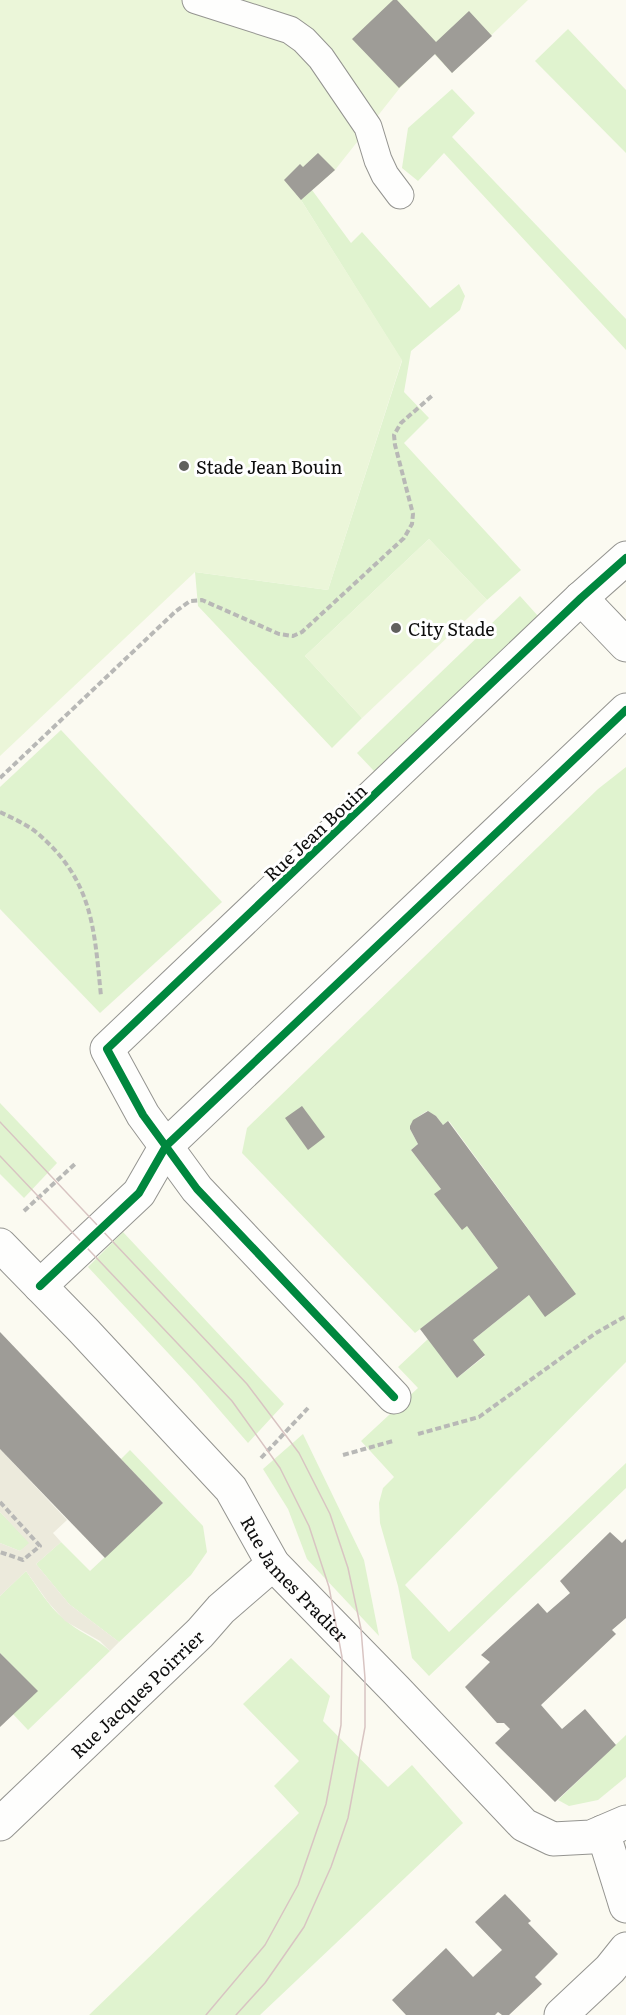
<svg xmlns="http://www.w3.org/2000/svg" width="626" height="2015" font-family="Literata,serif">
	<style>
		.green { fill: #e0f3cf }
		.pitch { fill: #ebf6d9 }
		.plaza { fill: #eceadc }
		.building { fill: #9e9c97 }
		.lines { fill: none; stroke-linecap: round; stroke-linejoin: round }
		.service-casing { stroke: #949490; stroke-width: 29 }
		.minor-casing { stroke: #949490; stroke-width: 35 }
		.path { stroke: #b8b8b6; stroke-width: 4; stroke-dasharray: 6 3; stroke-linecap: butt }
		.service { stroke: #fefefd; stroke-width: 27 }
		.minor { stroke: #fefefd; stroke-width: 33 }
		.tram { stroke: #d8c4c2; stroke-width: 1.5 }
		.cycleway-casing { stroke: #fff; stroke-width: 11 }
		.cycleway { stroke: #00873e; stroke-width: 8 }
		.poi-dot { fill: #60605d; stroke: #fff; stroke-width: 2 }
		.labels { text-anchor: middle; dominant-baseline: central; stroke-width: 6; stroke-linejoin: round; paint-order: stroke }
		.poi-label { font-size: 18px; fill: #0d0d0d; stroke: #fff; text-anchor: start }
		.street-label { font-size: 18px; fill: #0d0d0d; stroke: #fff }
	</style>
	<rect width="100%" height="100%" fill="#fbfaf1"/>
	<!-- green -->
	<g class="green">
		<polygon points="568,29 626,90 626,153 535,61"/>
		<polygon points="452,89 475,113 452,137 626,319 626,350 444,153 418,181 402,168 408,128"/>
		<polygon points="312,190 351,243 362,232 430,308 459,284 465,296 460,310 411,351 404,392 429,418 404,443 521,570 487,600 429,539 305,656 362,718 332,748 198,606 195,572 328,590 402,361 301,200"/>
		<polygon points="520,596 538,616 375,772 357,753"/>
		<polygon points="61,730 222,902 100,1013 0,909 0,787"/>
		<path d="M626,767v595l-221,223 44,47 177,-169v25l-197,188 -17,-18 -14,-72 -18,-63 -1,-20 4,-15 11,-11 -33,-36 57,-53 -20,-21 30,-28 29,39 28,-22 -12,-16 56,-45 47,-1 -127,-173 -6,4 -7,-9 -9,-5c-8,5 -14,8 -17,18l8,15 -7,6 30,39 -6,5 32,32 31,42 -83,65 -173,-180 5,-25 351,-339z"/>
		<polygon points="0,1103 57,1163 24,1198 0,1174"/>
		<polygon points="123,1232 284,1404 248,1443 196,1383 88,1267"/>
		<polygon points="303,1434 364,1560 379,1636 307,1559 288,1509 263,1469"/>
		<polygon points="130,1450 203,1526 207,1552 191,1575 119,1642 69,1604 36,1564 61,1542 90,1571 163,1503 121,1459"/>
		<polygon points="0,1512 30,1543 20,1551 0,1543"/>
		<path d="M26,1571c12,17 22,35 38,48 14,13 32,19 46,32l-82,79 -15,-16 24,-23 -37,-38v-57z"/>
		<polygon points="291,1658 330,1696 323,1721 388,1787 412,1765 463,1823 260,2015 89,2015 299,1813 274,1786 299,1761 243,1704"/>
		<polygon points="626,1735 626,1777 598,1800 569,1806 558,1800"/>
	</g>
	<!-- pitch -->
	<g class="pitch">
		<polygon points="0,0 528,0 452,73 434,54 399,89 335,170 301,200 402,360 328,590 195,572 0,756"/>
		<polygon points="429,539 487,600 362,718 305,656"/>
	</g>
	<!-- plaza -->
	<polygon class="plaza" points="0,1449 67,1520 53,1533 61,1542 36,1564 69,1604 119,1642 110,1651 100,1641 65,1621 48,1602 26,1571 0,1596 0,1543 20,1551 29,1543 0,1512"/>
	<!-- building -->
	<g class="building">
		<polygon points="393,0 397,0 436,42 469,11 492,36 452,73 435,54 399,88 352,39"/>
		<polygon points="318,153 335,170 301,200 284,180 300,164 303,167"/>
		<polygon points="302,1106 325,1137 308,1150 285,1118"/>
		<polygon points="428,1111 436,1116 443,1125 448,1121 576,1294 545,1317 529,1295 473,1340 485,1355 457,1378 420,1329 498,1268 467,1226 462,1230 434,1194 441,1189 411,1150 418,1144 410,1129 410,1126 413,1120"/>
		<polygon points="0,1332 163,1503 105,1558 0,1449"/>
		<polygon points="610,1532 622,1543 626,1539 626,1618 612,1630 616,1634 541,1705 562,1729 585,1709 616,1745 555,1802 495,1743 510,1729 504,1723 497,1723 465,1687 490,1662 481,1655 538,1603 547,1613 570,1593 560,1581"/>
		<polygon points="0,1653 38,1691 0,1727"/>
		<polygon points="505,1894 531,1921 528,1923 558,1954 535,1977 542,1984 509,2015 502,2015 498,2012 495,2015 406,2015 392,2000 446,1948 473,1977 502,1950 475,1922"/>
	</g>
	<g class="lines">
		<defs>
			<polyline id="service" points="196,0 290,30 304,40 321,58 368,127 378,160 385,175 400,195"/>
			<g id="minor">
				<polyline points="581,598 626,645"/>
				<path id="s1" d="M0,1245l83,85 148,159 42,75 123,126 128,135 29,14 38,-2 35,-15"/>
				<polyline points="40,1286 139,1193 166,1146 626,710"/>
				<polyline points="394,1397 197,1189 143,1115 107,1049 581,598 626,558"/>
				<path id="s2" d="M0,1824l200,-191 21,-24 52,-45"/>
				<polyline points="603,1832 626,1906"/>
				<polyline points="561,2015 610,1969 626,1949"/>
			</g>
		</defs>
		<!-- service casing -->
		<use href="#service" class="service-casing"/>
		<!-- minor casing -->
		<use href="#minor" class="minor-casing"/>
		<!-- path -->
		<g class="path">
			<polyline points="0,778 176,611 190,601 202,600 279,634 293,636 302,632 404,538 412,524 413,514 395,445 394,435 401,423 434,394"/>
			<path d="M0,812c12,6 26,12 36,20 57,48 58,95 65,164"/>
			<polyline points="24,1211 76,1163"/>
			<polyline points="418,1434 479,1417 596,1333 626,1316"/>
			<polyline points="343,1455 393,1441"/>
			<polyline points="261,1458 308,1408"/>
			<polyline points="0,1502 40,1546 23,1560 0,1552"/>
		</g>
		<!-- service -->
		<use href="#service" class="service"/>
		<!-- minor -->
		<use href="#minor" class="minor"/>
		<!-- tram -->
		<g class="tram">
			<polyline points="0,1122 247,1384 299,1453 330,1514 348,1568 361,1629 365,1678 365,1727 348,1818 331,1867 304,1927 265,1983 236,2015"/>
			<polyline points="0,1156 232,1401 280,1468 309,1526 329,1587 342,1657 341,1725 326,1804 298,1885 265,1945 206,2015"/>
		</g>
		<defs>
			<g id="cycleway">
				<polyline points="40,1286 139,1193 166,1146 626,710"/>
				<polyline points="394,1397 197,1189 143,1115 107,1049 581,598 626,558"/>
			</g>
		</defs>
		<!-- cycleway casing -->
		<use href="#cycleway" class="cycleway-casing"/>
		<!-- cycleway -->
		<use href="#cycleway" class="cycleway"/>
	</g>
	<!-- markers -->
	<g class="poi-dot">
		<circle cx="184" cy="466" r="6"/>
		<circle cx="396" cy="628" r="6"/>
	</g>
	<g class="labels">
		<!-- poi labels -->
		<g class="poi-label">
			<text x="196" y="466">Stade Jean Bouin</text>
			<text x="408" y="628">City Stade</text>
		</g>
		<!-- street labels -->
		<g class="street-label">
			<text transform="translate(315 832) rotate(-43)">Rue Jean Bouin</text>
			<text stroke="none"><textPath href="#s1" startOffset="447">Rue James Pradier</textPath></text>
			<text stroke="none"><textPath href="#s2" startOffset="189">Rue Jacques Poirrier</textPath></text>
		</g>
	</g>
</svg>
